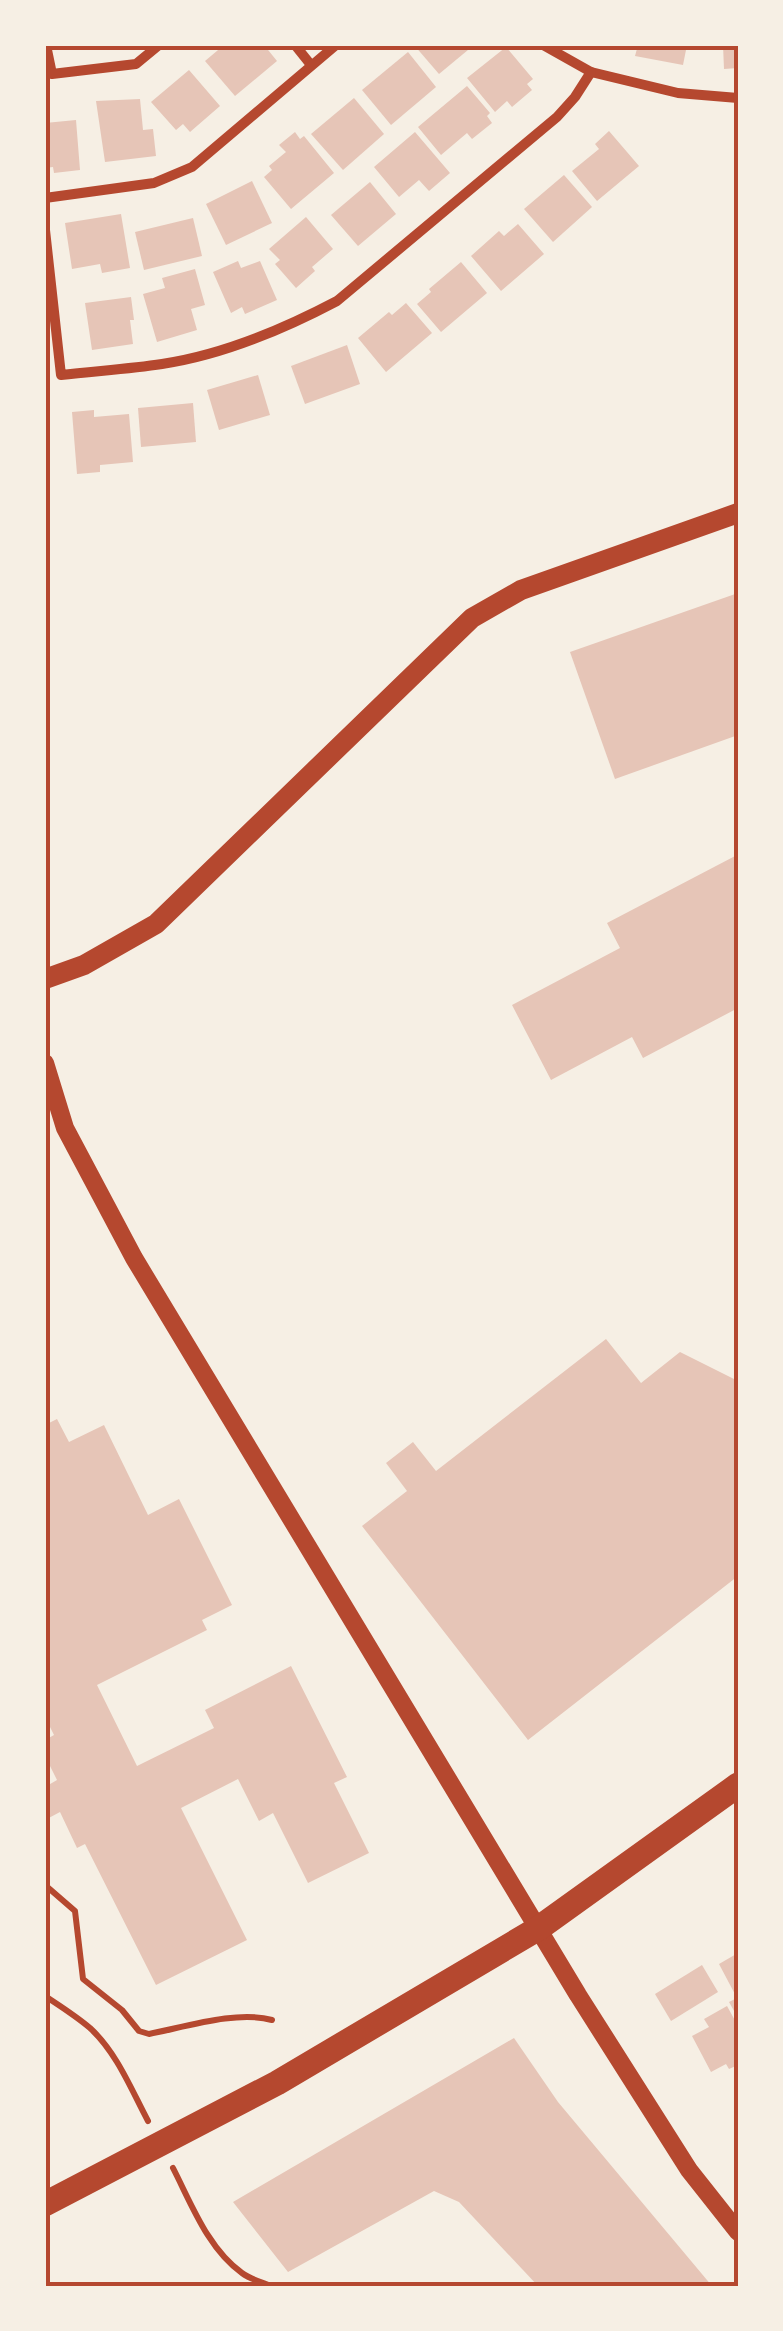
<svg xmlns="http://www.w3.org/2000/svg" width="783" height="2331" font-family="Karla,sans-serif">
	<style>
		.building { fill: #e6c5b7 }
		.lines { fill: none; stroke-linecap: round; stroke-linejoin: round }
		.path { stroke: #b5482f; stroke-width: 6 }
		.minor { stroke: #b5482f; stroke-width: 10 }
		.tertiary { stroke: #b5482f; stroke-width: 18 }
		.secondary { stroke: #b5482f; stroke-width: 20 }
		.primary { stroke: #b5482f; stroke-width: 25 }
		.neatline { fill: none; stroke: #b5482f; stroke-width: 4 }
	</style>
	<rect width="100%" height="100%" fill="#f6efe4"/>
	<!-- building -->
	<g class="building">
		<polygon points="224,45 264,45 277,61 235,96 205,61"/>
		<polygon points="414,45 474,45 439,74"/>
		<polygon points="638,45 687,45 683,65 635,56"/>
		<polygon points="723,45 738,45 738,68 724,69"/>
		<polygon points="506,47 533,79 527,84 532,90 512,107 507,101 495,112 467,78"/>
		<polygon points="408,52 436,87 391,125 362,90"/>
		<polygon points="189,70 220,106 190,132 183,124 176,130 151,102"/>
		<polygon points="467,86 490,113 487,116 492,123 472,139 467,133 441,155 418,127"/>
		<polygon points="354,98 384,134 343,170 311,134"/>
		<polygon points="140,99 143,130 153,129 156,156 105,162 96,101"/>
		<polygon points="76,120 80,170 54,173 53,167 45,168 45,123"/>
		<polygon points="609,131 639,166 597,201 572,171 599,149 595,144"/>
		<polygon points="295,132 300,139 304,136 334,173 291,209 264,177 272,170 269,166 286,152 279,145"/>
		<polygon points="415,132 450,173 429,191 419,180 399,197 374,167"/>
		<polygon points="564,175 592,207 553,242 524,209"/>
		<polygon points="252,181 272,223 226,245 206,204"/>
		<polygon points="370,182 396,214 358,246 331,215"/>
		<polygon points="121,214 130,268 102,273 100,264 72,269 65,223"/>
		<polygon points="306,217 333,249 312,267 315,271 296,288 275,264 280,260 269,249"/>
		<polygon points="193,218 202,256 144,270 135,232"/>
		<polygon points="518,224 544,254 501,291 471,256 499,231 504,236"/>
		<polygon points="238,261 241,268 260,261 277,300 245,314 242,307 231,313 213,272"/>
		<polygon points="461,262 487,293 441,332 417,304 431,292 429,289"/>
		<polygon points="195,269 205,305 191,309 197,330 157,342 143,294 165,288 162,278"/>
		<polygon points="131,297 134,320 130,320 133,344 92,350 85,303"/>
		<polygon points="406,303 432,333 386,372 358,338 389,312 392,315"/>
		<polygon points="347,345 360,384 305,404 291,366"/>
		<polygon points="258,375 270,415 219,430 207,390"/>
		<polygon points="193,403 196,442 141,447 138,408"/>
		<polygon points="94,410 94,417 129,414 133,462 100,465 100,472 77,474 72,412"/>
		<polygon points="738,593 738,735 615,779 570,652"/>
		<polygon points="737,855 738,1008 643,1058 632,1037 551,1080 512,1005 620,948 607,923"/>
		<polygon points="606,1339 641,1383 680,1352 738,1381 738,1576 528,1740 362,1526 407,1491 386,1463 413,1442 436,1471"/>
		<polygon points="57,1419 69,1442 104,1425 148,1515 179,1499 232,1605 202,1620 207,1630 97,1685 137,1766 214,1728 205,1710 291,1666 347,1777 334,1783 369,1853 308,1883 273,1813 259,1821 238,1779 181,1808 247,1940 156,1985 85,1844 77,1848 60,1812 45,1820 45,1787 57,1780 45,1756 45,1740 54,1735 45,1717 45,1425"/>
		<polygon points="738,1953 738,2018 729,2002 737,1998 719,1964"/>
		<polygon points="702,1965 718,1992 671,2021 655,1994"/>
		<polygon points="727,2006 738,2026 738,2065 729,2069 726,2064 711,2072 692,2036 709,2027 704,2019"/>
		<polygon points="514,2038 558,2102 712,2286 538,2286 459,2202 434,2191 288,2272 233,2202"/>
	</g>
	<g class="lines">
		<!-- path -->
		<g class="path">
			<path d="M45,1885l30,26 8,68 39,31 17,21 10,3c36,-7 88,-24 123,-14"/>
			<path d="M45,1996c15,10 31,20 45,32 27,25 41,61 58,93"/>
			<path d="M173,2168c18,35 35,81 69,105 8,6 19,9 29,13"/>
		</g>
		<!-- minor -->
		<g class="minor">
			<polyline points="46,45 52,74 136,64 159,45"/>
			<polyline points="295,45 311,65"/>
			<polyline points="543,45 591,72 678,93 738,98"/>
			<polyline points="45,198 154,183 192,167 336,45"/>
			<path d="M45,230l16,145c34,-4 68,-6 101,-11 61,-9 120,-34 175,-63l220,-184 18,-20 16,-25"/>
		</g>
		<!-- tertiary -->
		<polyline class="tertiary" points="45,1063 65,1128 134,1258 578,1995 689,2170 738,2232"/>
		<!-- secondary -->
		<polyline class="secondary" points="45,979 84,965 156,924 472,618 521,590 738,513"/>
		<!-- primary -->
		<polyline class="primary" points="45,2204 277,2083 539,1928 738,1785"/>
	</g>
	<!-- border -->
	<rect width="783" height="2331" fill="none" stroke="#f6efe4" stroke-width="95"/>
	<rect x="48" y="48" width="688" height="2236" class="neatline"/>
</svg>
